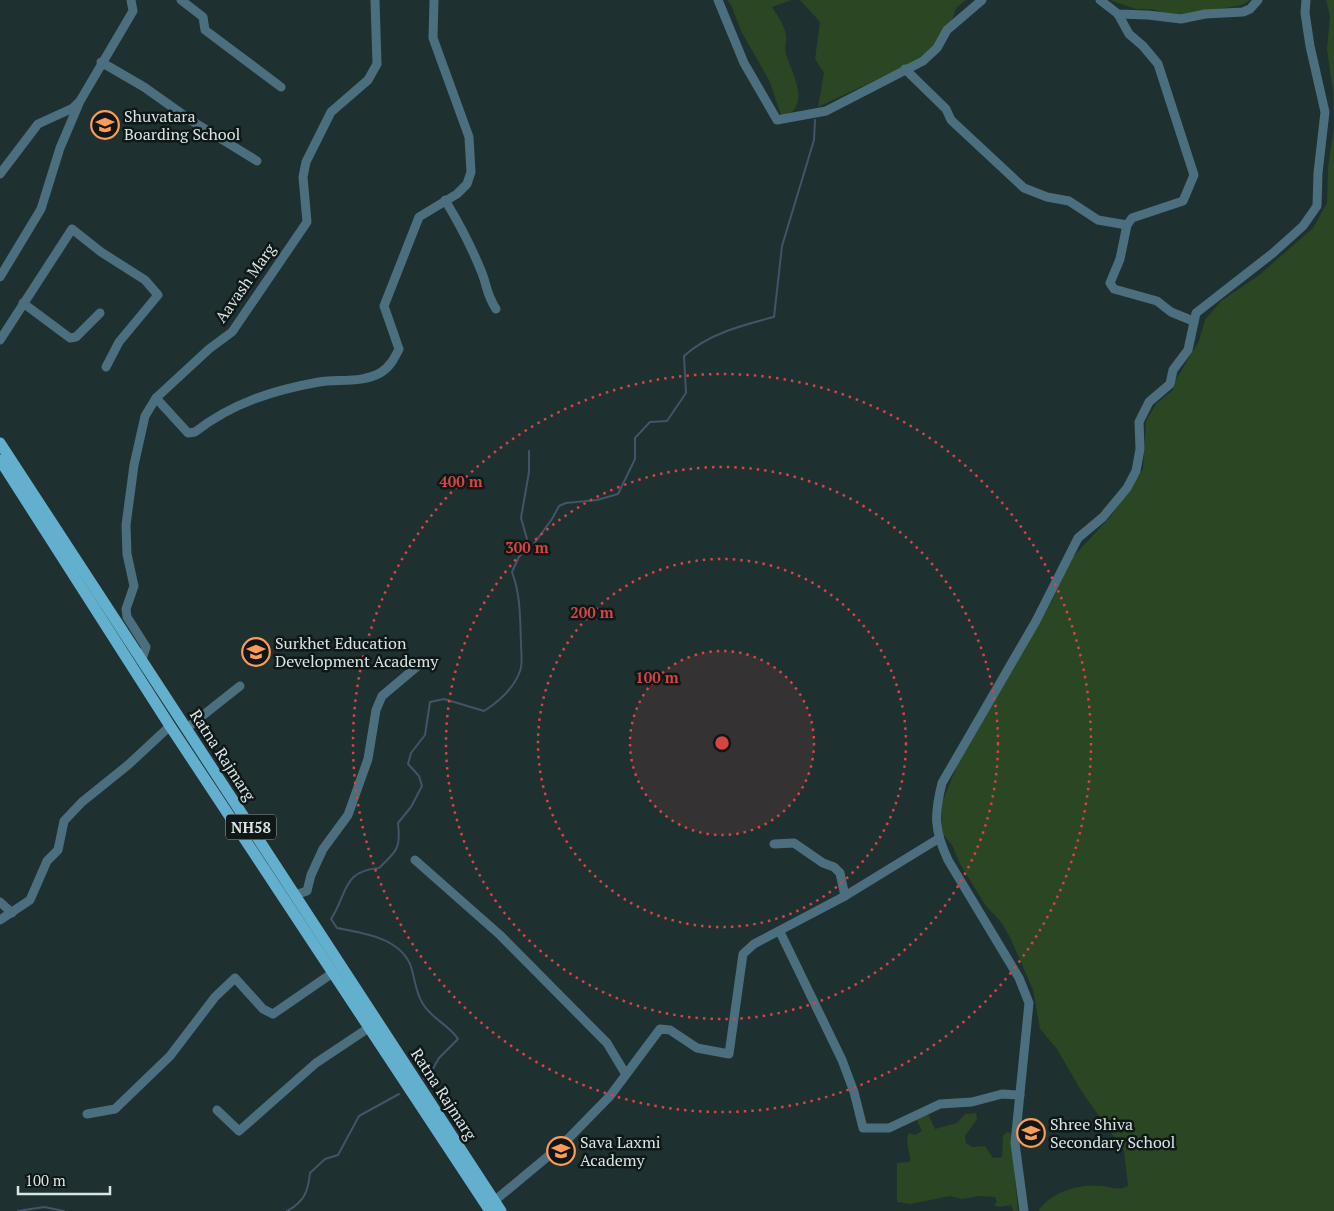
<svg xmlns="http://www.w3.org/2000/svg" width="1334" height="1211" font-family="'PT Serif',serif">
	<style>
		.green { fill: #2a4623 }
		.lines { fill: none; stroke-linecap: round; stroke-linejoin: round }
		.stream { stroke: #425467; stroke-width: 2 }
		.minor { stroke: #4b6f7e; stroke-width: 9 }
		.major { stroke: #63b0ce; stroke-width: 11 }
		.ring { fill: none; stroke: #d64444; stroke-width: 2.5; stroke-dasharray: 2.5 5 }
		.labels { text-anchor: middle; dominant-baseline: central; stroke-width: 5; stroke-linejoin: round; paint-order: stroke }
		.shield { fill: #0f1717; stroke: #9ca6a6; stroke-width: 1 }
		.shield-label { font-size: 15px; font-weight: bold; fill: #d9e4e4 }
		.poi-label { font-size: 16px; fill: #d9e4e4; stroke: #0f1717; text-anchor: start }
		.street-label { font-size: 16px; fill: #d9e4e4; stroke: #0f1717 }
		.centre { fill: #d64444; stroke: #0f1717; stroke-width: 2.5 }
		.ring-label { font-size: 15px; text-anchor: middle; font-weight: bold; fill: #d64444; stroke: #0f1717; stroke-width: 5; stroke-linejoin: round; paint-order: stroke }
	</style>
	<rect width="100%" height="100%" fill="#1f3031"/>
	<!-- green -->
	<g class="green">
		<path d="M727,0h65l-20,7c5,8 11,16 13,24 3,7 -1,16 1,23 7,22 26,52 -4,64l-13,-38 -27,-47 -11,-28z"/>
		<polygon points="800,0 966,0 956,8 952,20 945,26 939,41 929,52 893,72 818,107 824,73 815,59 820,22"/>
		<polygon points="1110,0 1250,0 1242,5 1175,17 1152,9 1136,9"/>
		<polygon points="1326,0 1334,0 1334,121 1333,92 1327,49 1330,16"/>
		<path d="M1334,126v1085h-296c15,-20 39,-27 64,-25 11,1 15,5 26,0l-4,-35 -42,-59 -25,-43 -17,-20 -7,-39 -23,-53 -9,-15 -15,-16 -26,-42 -8,-19 -10,-12v-30l16,-40 93,-160 19,-43 41,-44 32,-47 3,-48 10,-17 17,-14 2,-9 24,-40 6,-21 16,-19 37,-25 55,-48 14,-25 1,-35z"/>
		<path d="M976,1113l1,6 -12,17 1,7 6,4 13,-1 8,12 9,-1 1,-21 4,-4 4,1 7,78h-5l-2,-6 -12,2 -5,-2 3,-3 -2,-5 -16,-1 -17,3 -12,-3 -40,8 -13,-2v-39l13,-1c1,-10 -6,-19 -1,-29l6,2 7,-4 -6,-12 12,-5 7,15 22,-6 8,-9z"/>
	</g>
	<g class="lines">
		<!-- stream -->
		<g class="stream">
			<path d="M521,552l12,-7 19,-26 7,-13 7,-3 31,-3 21,-6 17,-35v-21l15,-16 17,-1 19,-28 -2,-37c24,-22 59,-31 90,-39l8,-71 32,-106 1,-20"/>
			<path d="M424,1079l7,-7 8,-14 19,-19c-9,-14 -26,-20 -35,-35 -8,-12 -8,-27 -13,-40 -12,-27 -48,-31 -73,-36l-6,-9c17,-26 11,-48 48,-51 18,-17 22,-20 19,-45l13,-16 11,-21 -3,-10 -11,-12 3,-11 14,-18 5,-33 14,-3 40,12c14,-9 30,-23 36,-40 3,-7 1,-19 1,-27 -1,-25 0,-48 -9,-72l15,-33 -6,-21 8,-46v-21"/>
			<polyline points="18,1211 44,1207 64,1211"/>
			<path d="M287,1211c17,-9 21,-19 23,-38l15,-14 13,-4 21,-39 40,-22"/>
		</g>
		<!-- minor -->
		<g class="minor">
			<polyline points="181,0 203,17 205,30 281,87"/>
			<polyline points="718,0 744,63 777,120 826,111 923,61 937,48 947,30 982,0"/>
			<polyline points="1100,0 1118,14 1148,15 1181,19 1205,14 1243,12 1250,9 1258,0"/>
			<polyline points="1118,14 1129,34 1143,46 1158,64 1194,175 1183,201 1132,218 1127,225 1120,259 1110,283 1114,289 1157,301 1171,312 1193,321"/>
			<polyline points="101,62 144,87 192,121 257,161"/>
			<polyline points="905,69 946,109 951,120 1024,188 1047,197 1069,201 1098,220 1127,225"/>
			<polyline points="0,174 38,124 73,108 79,102"/>
			<path d="M445,200c14,23 27,48 37,73 6,16 4,20 14,36"/>
			<polyline points="0,277 41,209 60,148 80,101 133,11 131,0"/>
			<polyline points="23,303 70,338 76,337 100,313"/>
			<polyline points="0,340 72,229 101,252 145,280 158,295 119,342 106,367"/>
			<path d="M156,398l32,35 7,-1c37,-29 79,-42 124,-50 19,-3 44,1 61,-9 10,-6 14,-14 19,-24l-15,-43 35,-89 38,-23 10,-10 4,-12 -2,-35 -36,-99 1,-38"/>
			<polyline points="142,659 146,647 127,617 126,609 134,586 127,554 126,525 134,465 145,416 156,398 209,349 232,332 307,222 303,177 306,162 331,112 368,80 377,64 375,0"/>
			<polyline points="187,728 240,686"/>
			<polyline points="774,844 794,843 823,863 834,867 840,873 845,896"/>
			<polyline points="415,860 500,935 607,1043 625,1073"/>
			<polyline points="295,895 307,891 311,875 323,849 348,815 368,759 376,710 382,696 420,664"/>
			<polyline points="0,902 12,913"/>
			<polyline points="0,920 30,900 47,861 58,850 64,821 82,802 128,765 170,726"/>
			<polyline points="780,932 842,1060 854,1092 863,1128 889,1128 940,1104 972,1102 1002,1094 1020,1095"/>
			<polyline points="217,1110 239,1131 316,1063 370,1027"/>
			<polyline points="87,1114 115,1109 170,1056 215,997 235,978 263,1009 273,1014 334,972"/>
			<polyline points="493,1202 564,1143 610,1096 660,1029 670,1030 697,1048 729,1054 743,954 754,944 845,896 938,839"/>
			<path d="M1024,1211l-9,-68 14,-140 -10,-25 -71,-118c-14,-30 -14,-45 -6,-77l94,-162 42,-83 25,-21 24,-29 9,-17 4,-22 -1,-27 10,-20 21,-18 3,-14 15,-20 8,-37 77,-60 30,-27 14,-20 1,-33 7,-61 -15,-66 -5,-33 1,-13"/>
		</g>
		<!-- major -->
		<g class="major">
			<polyline points="0,443 501,1211"/>
			<polyline points="0,460 170,726 490,1211"/>
		</g>
	</g>
	<!-- distance rings -->
	<circle cx="722" cy="743" r="92" fill="#d64444" fill-opacity=".12"/>
	<g class="ring">
		<circle cx="722" cy="743" r="92"/>
		<circle cx="722" cy="743" r="184"/>
		<circle cx="722" cy="743" r="276"/>
		<circle cx="722" cy="743" r="369"/>
	</g>
	<!-- icons -->
	<defs>
		<symbol id="school-ring" viewBox="-11 -11 22 22"><circle r="9.5" fill="#0f1717" stroke="#fe9c57" stroke-width="1.5"/><path d="M0-5L7-2L0 1L-7-2ZM-4 1L0 2.5L4 1V4Q0 6-4 4Z" fill="#fe9c57"/></symbol>
	</defs>
	<g fill-rule="evenodd">
		<use href="#school-ring" x="89" y="109" width="32" height="32"/>
		<use href="#school-ring" x="240" y="636" width="32" height="32"/>
		<use href="#school-ring" x="1015" y="1117" width="32" height="32"/>
		<use href="#school-ring" x="545" y="1135" width="32" height="32"/>
	</g>
	<g class="labels">
		<!-- shield labels -->
		<rect class="shield" x="226" y="814.5" width="50" height="25" rx="4"/>
		<g class="shield-label">
			<text x="251" y="827">NH58</text>
		</g>
		<!-- poi labels -->
		<g class="poi-label">
			<text x="124" y="116">Shuvatara<tspan x="124" dy="18">Boarding School</tspan></text>
			<text x="275" y="643">Surkhet Education<tspan x="275" dy="18">Development Academy</tspan></text>
			<text x="1050" y="1124">Shree Shiva<tspan x="1050" dy="18">Secondary School</tspan></text>
			<text x="580" y="1142">Sava Laxmi<tspan x="580" dy="18">Academy</tspan></text>
		</g>
		<!-- street labels -->
		<g class="street-label">
			<text transform="translate(245 283) rotate(-55)">Aavash Marg</text>
			<text transform="translate(223 755) rotate(57)">Ratna Rajmarg</text>
			<text transform="translate(444 1094) rotate(57)">Ratna Rajmarg</text>
		</g>
	</g>
	<circle cx="722" cy="743" r="8" class="centre"/>
	<g class="ring-label">
		<text x="461" y="487">400 m</text>
		<text x="527" y="553">300 m</text>
		<text x="592" y="618">200 m</text>
		<text x="657" y="683">100 m</text>
	</g>
	<!-- scale -->
	<path d="M18 1186v8h92v-8" fill="none" stroke="#d9e4e4" stroke-width="2.5"/>
	<text x="25" y="1186" font-size="15" fill="#d9e4e4" stroke="#0f1717" stroke-width="4" paint-order="stroke">100 m</text>
</svg>
